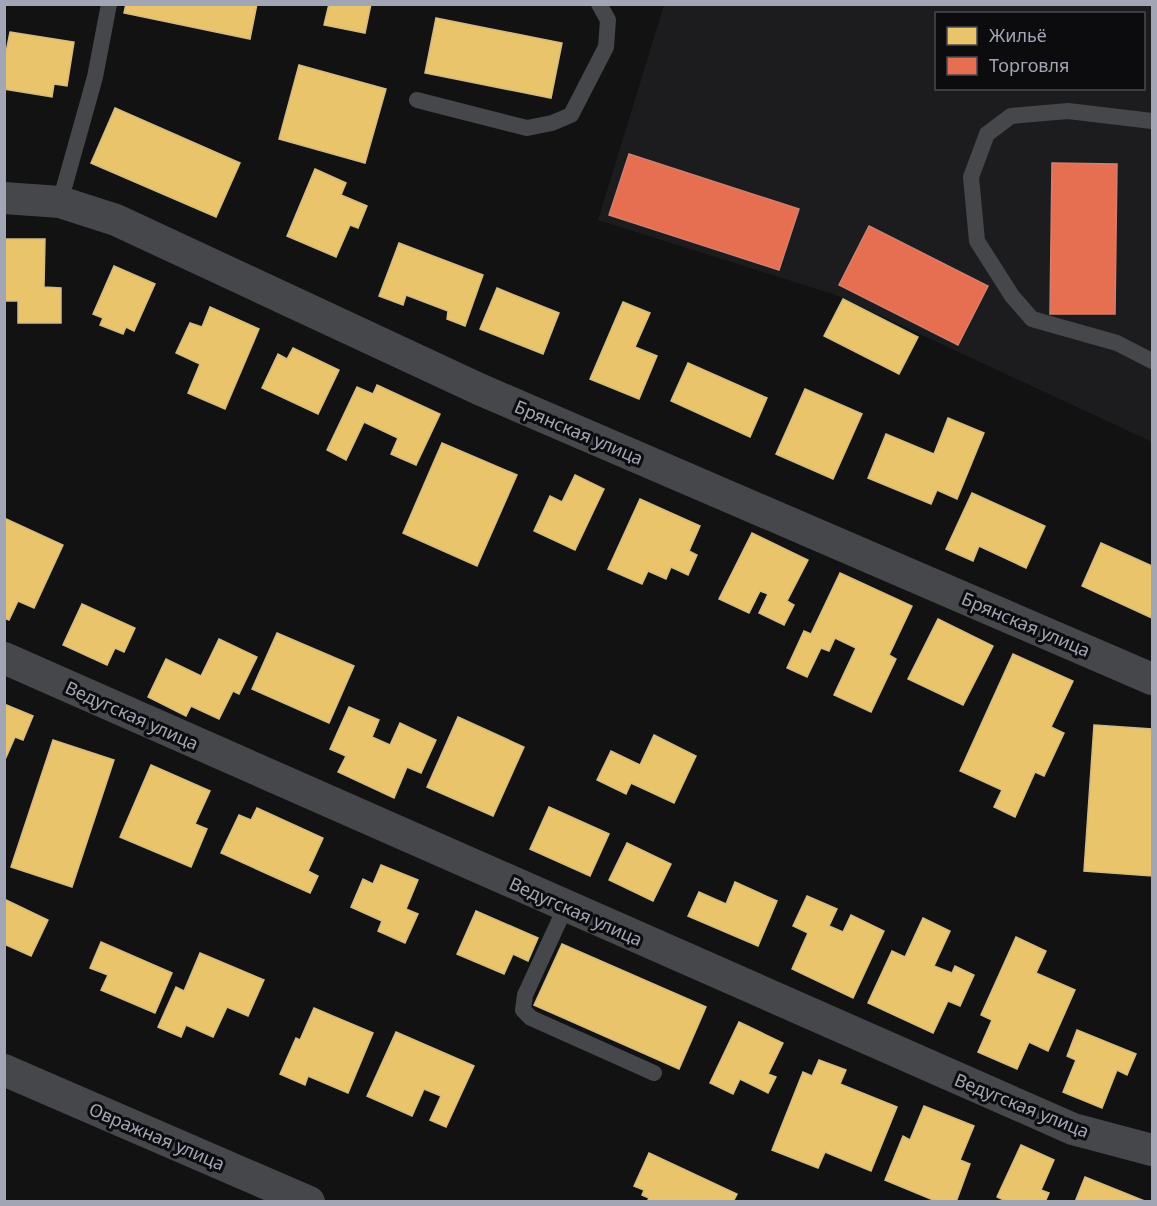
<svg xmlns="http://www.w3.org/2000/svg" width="1157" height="1206" font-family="'Noto Sans',sans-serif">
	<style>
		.built { fill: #1c1c1e; fill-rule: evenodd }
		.homes { fill: #e9c46a; stroke: #d4bb80; stroke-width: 1.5 }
		.shops { fill: #e76f51; stroke: #d27f6f; stroke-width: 1.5 }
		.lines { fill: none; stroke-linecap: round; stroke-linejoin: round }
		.service { stroke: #46474b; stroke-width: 16 }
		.minor { stroke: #46474b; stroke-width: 32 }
		.labels { text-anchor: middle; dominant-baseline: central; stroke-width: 6; stroke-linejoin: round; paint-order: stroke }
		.street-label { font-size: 18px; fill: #a2a5b4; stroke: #0c0c0e }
	</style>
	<rect width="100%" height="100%" fill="#121212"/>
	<!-- built -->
	<path class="built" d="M664,5h488v437l-316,-147 -238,-75zM936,14h208v74h-208z"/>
	<!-- homes -->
	<g class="homes">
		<polygon points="126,4 257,4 250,39 124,13"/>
		<polygon points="329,4 371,4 365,33 324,25"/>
		<polygon points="436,18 562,43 551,98 425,73"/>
		<polygon points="10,32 74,42 67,86 54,84 52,97 4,89 4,62"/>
		<polygon points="299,65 386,89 365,163 279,139"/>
		<polygon points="115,108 240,163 216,217 91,163"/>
		<polygon points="315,169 346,183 341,195 367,206 358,228 350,225 336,257 287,236"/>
		<polygon points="4,239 45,239 44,287 61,288 61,323 18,323 18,301 4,301"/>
		<polygon points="399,243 483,275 465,326 447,319 448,311 406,295 403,305 379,296"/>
		<polygon points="114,266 155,284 134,331 126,327 123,334 100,325 103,318 93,314"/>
		<polygon points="497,288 559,313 543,354 480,329"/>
		<polygon points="843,299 918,337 899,374 824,336"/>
		<polygon points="623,302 650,313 635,347 657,356 639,399 590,379"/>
		<polygon points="210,307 259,329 225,409 188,393 200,364 176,353 190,323 202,327"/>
		<polygon points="293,348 339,370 318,414 262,388 278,354 287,359"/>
		<polygon points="688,363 767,398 750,437 671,401"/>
		<polygon points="377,385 440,414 416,465 391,454 398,438 364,422 346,460 327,450 357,387 373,394"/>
		<polygon points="805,389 862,414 833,479 776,454"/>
		<polygon points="948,418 984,433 957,499 937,490 931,504 868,478 886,434 934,454"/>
		<polygon points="442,443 517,475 477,566 403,533"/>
		<polygon points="575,475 604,489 575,550 534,531 550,496 562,502"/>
		<polygon points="972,493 1045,526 1026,568 979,546 973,561 946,549"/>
		<polygon points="640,499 700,526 689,551 697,555 688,575 671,567 666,579 648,571 642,584 608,569"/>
		<polygon points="4,518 63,545 34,608 18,601 9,620 4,618"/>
		<polygon points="752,533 808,560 787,601 794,605 784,625 759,613 768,594 760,591 749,613 719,599"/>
		<polygon points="1101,543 1152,566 1152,618 1082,586"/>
		<polygon points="840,573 912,606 889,655 896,659 871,712 834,695 856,648 835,638 829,651 821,648 807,677 787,668 804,631 811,634"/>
		<polygon points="82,604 135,628 124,652 115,648 107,665 63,645"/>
		<polygon points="938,619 993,646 963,705 908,679"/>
		<polygon points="277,633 354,666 329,723 252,689"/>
		<polygon points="219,639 257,657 239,694 233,691 219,719 191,706 186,716 148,697 166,659 201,676"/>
		<polygon points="1013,654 1073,681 1051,727 1064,733 1044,776 1035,772 1015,817 994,807 1002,790 960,771"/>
		<polygon points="4,704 33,716 23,740 15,737 4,762"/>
		<polygon points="349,707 379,720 372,737 390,745 400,723 436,740 421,773 407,767 394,798 338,772 346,756 330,749"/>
		<polygon points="458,717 524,747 493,816 427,787"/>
		<polygon points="1094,725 1152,729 1152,876 1084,871"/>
		<polygon points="654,735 696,756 674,803 631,783 626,794 597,780 611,751 640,765"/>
		<polygon points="53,740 114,760 72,887 11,867"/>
		<polygon points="151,765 210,791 195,824 207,829 191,867 120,837"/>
		<polygon points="549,807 609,834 590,876 530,849"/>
		<polygon points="257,808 323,838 308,871 318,876 310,893 221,853 239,815 251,820"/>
		<polygon points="627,843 671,864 653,901 609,880"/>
		<polygon points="381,865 418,880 406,909 418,914 405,943 378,931 382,921 351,907 363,879 373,884"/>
		<polygon points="735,882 777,901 758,946 688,916 699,892 726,904"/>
		<polygon points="807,896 837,909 829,926 843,932 851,915 884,931 853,998 792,969 808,933 793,926"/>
		<polygon points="4,899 48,920 31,956 4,944"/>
		<polygon points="476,911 538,938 528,961 513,954 504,974 457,954"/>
		<polygon points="923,918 950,931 934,966 952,973 955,966 974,975 960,1006 948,1001 933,1033 868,1003 892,951 905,957"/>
		<polygon points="1016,937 1046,951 1036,973 1075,990 1048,1051 1029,1042 1017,1069 978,1052 992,1020 981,1015"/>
		<polygon points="101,942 172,973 155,1013 101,990 108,975 90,968"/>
		<polygon points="562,944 706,1007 679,1069 534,1005"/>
		<polygon points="200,953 264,980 248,1016 227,1007 213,1037 186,1025 181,1037 158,1027 176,987 184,991"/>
		<polygon points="314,1008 373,1033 348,1093 308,1076 305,1085 280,1074 296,1038 300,1040"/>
		<polygon points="739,1022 783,1043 768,1074 776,1077 768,1093 740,1079 733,1094 710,1083"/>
		<polygon points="1077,1030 1136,1054 1127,1075 1117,1070 1102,1108 1063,1092 1076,1060 1067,1056"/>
		<polygon points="396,1032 474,1066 446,1127 430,1120 441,1096 424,1089 412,1116 367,1096"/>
		<polygon points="819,1060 846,1070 840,1084 897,1107 871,1171 825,1152 818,1168 772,1150 803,1072 812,1076"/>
		<polygon points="924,1106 974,1126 960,1160 970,1164 956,1202 938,1202 885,1180 903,1136 910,1140"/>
		<polygon points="1021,1145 1054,1160 1041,1190 1049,1193 1045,1202 1008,1202 997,1197"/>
		<polygon points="649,1153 737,1194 733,1202 647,1202 649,1198 642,1195 644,1190 634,1186"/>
		<polygon points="1085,1177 1147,1202 1075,1202"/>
	</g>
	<!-- shops -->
	<g class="shops">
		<polygon points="629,154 799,209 779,270 609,215"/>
		<polygon points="1052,163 1117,164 1115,314 1050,314"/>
		<polygon points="869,226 988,286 958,345 839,285"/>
	</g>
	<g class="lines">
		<!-- service -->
		<g class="service">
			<polyline points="417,100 527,128 552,123 571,115 606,47 608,20 599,4"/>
			<polyline points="1152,121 1068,111 1011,116 987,134 971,177 977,241 1012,296 1032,319 1117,343 1152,361"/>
			<polyline points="60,202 95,77 109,4"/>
			<polyline points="566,906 525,995 523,1010 531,1018 654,1073"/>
		</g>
		<!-- minor -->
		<g class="minor">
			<polyline points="4,198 60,202 116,220 479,389 1152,679"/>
			<polyline points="4,658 1073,1129 1152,1150"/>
			<polyline points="4,1070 309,1202"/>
		</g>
	</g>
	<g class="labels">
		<!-- street labels -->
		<g class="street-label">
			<text transform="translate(579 432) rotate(23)">Брянская улица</text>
			<text transform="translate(1026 624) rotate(23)">Брянская улица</text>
			<text transform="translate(132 715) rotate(24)">Ведугская улица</text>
			<text transform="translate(576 911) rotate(24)">Ведугская улица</text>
			<text transform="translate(1022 1105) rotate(22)">Ведугская улица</text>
			<text transform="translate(157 1136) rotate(23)">Овражная улица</text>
		</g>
	</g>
	<!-- border -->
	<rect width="1157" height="1206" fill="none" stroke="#a2a5b4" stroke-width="12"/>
	<!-- legend -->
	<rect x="935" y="12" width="210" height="78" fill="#0c0c0e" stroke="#484950" stroke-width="1.5"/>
	<rect x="947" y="27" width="30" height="18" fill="#e9c46a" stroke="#484950" stroke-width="1.5"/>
	<text x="989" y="42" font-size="18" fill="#a2a5b4">Жильё</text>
	<rect x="947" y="57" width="30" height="18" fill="#e76f51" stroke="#484950" stroke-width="1.5"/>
	<text x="989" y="72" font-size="18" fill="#a2a5b4">Торговля</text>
</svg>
